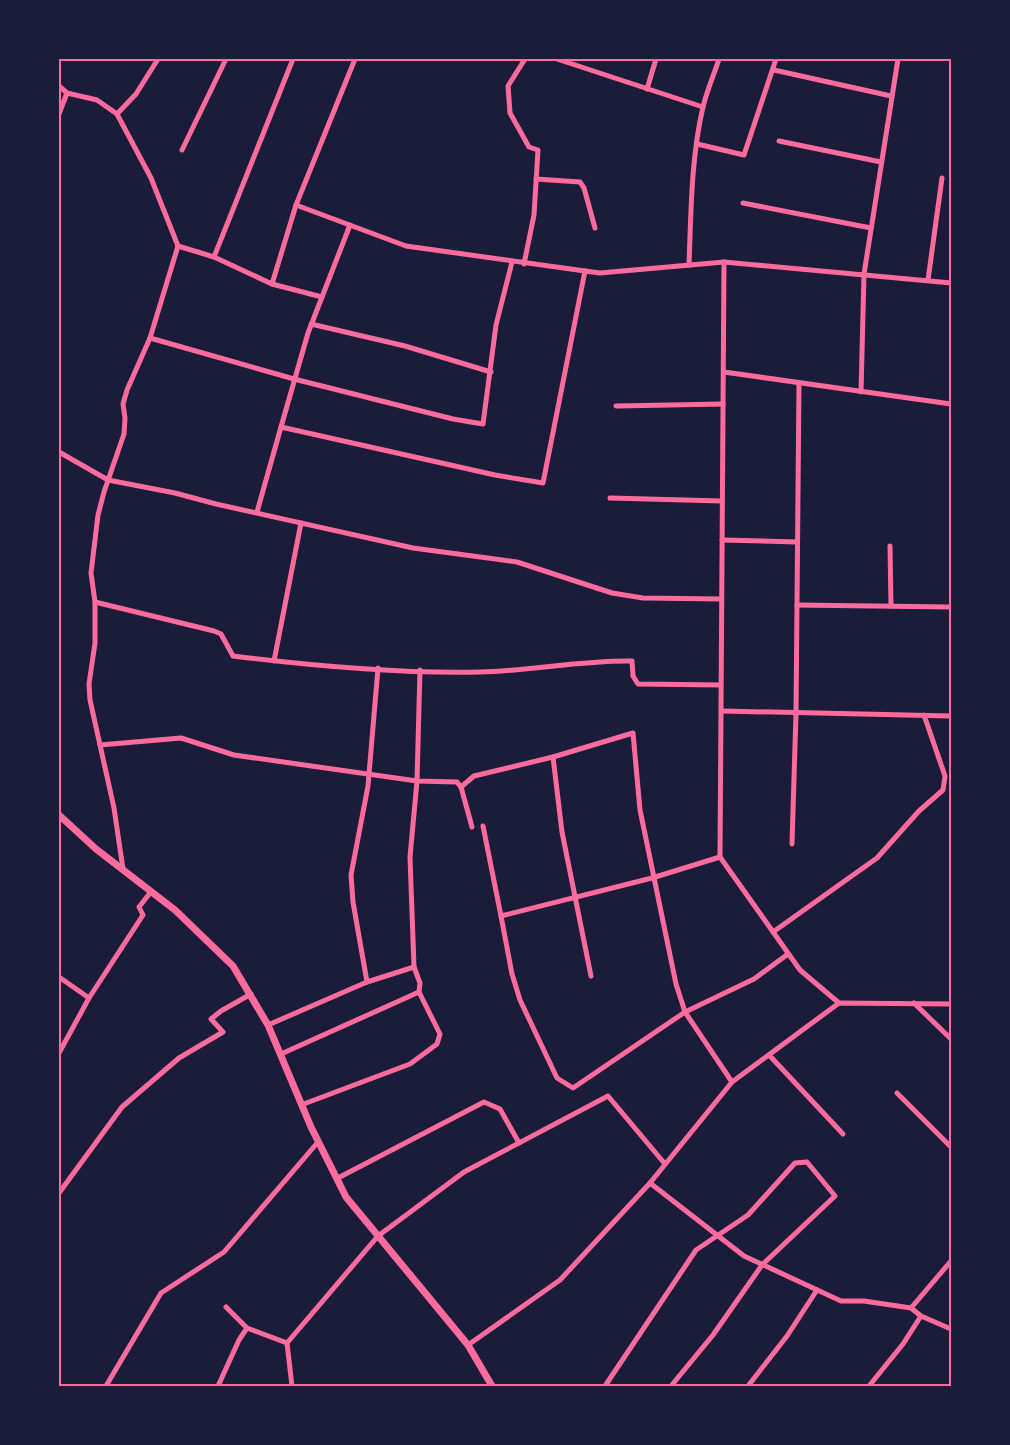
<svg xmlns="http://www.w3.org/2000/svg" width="1010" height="1445" font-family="Bitter,serif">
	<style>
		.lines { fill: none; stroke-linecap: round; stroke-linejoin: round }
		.minor { stroke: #ff6b9d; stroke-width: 5 }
		.tertiary { stroke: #ff6b9d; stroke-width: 7 }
		.neatline { fill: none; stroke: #ff6b9d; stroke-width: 2 }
	</style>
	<rect width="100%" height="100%" fill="#1b1b3a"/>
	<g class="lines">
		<!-- minor -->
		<g class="minor">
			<polyline points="557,59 703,107"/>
			<polyline points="774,70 891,96"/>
			<polyline points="59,86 67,93 97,100 117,114 151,178 178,246 214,257 272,284 322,297 350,225"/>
			<polyline points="647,89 656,59"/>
			<polyline points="59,114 67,93"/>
			<polyline points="117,114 136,94 158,59"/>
			<polyline points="779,141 881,162"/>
			<polyline points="697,144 744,155 776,59"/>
			<polyline points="182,150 226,59"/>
			<polyline points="536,179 580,182 584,188 595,228"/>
			<polyline points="743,203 871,228"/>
			<polyline points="296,205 406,246 585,271 600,273 724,262 951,283"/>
			<polyline points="214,257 293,59"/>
			<polyline points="724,262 720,857 800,970 839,1003"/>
			<polyline points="524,264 534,215 538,150 529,147 510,113 508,86 525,59"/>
			<path d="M689,265c2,-52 2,-107 14,-158 4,-17 11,-32 16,-48"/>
			<polyline points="928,280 942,178"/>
			<polyline points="272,284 296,205 355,59"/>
			<polyline points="322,297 308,333 281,427 495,475 543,483 585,271"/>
			<polyline points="311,324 405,346 491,372"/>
			<polyline points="150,338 294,379 453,419 483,424 496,325 512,262"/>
			<polyline points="724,372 951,404"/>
			<polyline points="861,392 864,274 898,59"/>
			<polyline points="616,406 723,404"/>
			<polyline points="59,452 108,480 175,493 216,504 413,548 517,562 612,593 643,598 721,599"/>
			<polyline points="610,498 722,501"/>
			<polyline points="257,512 281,427"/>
			<polyline points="722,540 797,542"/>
			<polyline points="890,546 891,606"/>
			<path d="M95,602l119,29 7,3 12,22c81,10 165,18 247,16 51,-1 101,-12 152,-11l1,15 5,8 83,1"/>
			<polyline points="797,605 951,607"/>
			<polyline points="274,661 301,523"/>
			<polyline points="722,711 951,716"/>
			<polyline points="100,745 181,738 234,755 417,781 457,782 461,787 472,827"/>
			<polyline points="461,787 474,776 553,757"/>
			<polyline points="483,826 501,916"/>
			<polyline points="792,844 796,713 799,384"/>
			<polyline points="720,857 652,878 501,916 512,974 520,1000 557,1078 573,1088 685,1012 754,979 788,954"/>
			<polyline points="123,869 114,808 90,700 89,684 95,643 95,602 91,573 98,515 104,492 124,434 125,418 123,404 127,390 150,338 178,246"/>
			<polyline points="773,932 877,858 919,811 943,790 945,776 924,715"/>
			<polyline points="591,976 562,832 553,757 633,733 640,810 676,984 685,1012 732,1082"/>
			<polyline points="59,977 89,998"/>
			<polyline points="367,982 353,902 351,875 368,786 378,668"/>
			<polyline points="914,1003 951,1039"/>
			<polyline points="268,1025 367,982 414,967"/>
			<polyline points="59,1053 89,998 143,915 139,907 150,893"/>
			<polyline points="281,1054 419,992"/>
			<polyline points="769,1055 843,1134"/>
			<polyline points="897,1093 951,1147"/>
			<polyline points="301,1105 410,1064 437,1044 440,1034 419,992 420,983 414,967 410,857 417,781 420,670"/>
			<polyline points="336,1179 484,1102 500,1109 519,1143"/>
			<polyline points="650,1183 744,1256 841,1301 864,1301 911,1308 921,1316 951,1329"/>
			<polyline points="59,1193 122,1107 179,1058 223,1032 211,1019 221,1011 251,994"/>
			<polyline points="226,1307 247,1328 287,1343"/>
			<polyline points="911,1308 951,1261"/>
			<polyline points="468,1345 560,1280 650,1183 732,1082 839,1003 951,1004"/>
			<polyline points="106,1386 161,1293 224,1252 318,1142"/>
			<polyline points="218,1386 239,1340 247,1328"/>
			<polyline points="292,1386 287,1343 378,1236 464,1172 608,1096 665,1164"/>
			<polyline points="605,1386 696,1250 748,1215 795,1163 807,1162 835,1196 762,1265 713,1335 671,1386"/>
			<polyline points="748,1386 787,1336 817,1290"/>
			<polyline points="869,1386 903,1344 921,1316"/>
		</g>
		<!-- tertiary -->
		<polyline class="tertiary" points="59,815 96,849 175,910 233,966 268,1025 311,1127 346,1197 468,1345 492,1386"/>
	</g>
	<!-- border -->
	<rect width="1010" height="1445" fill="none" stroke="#1b1b3a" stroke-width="120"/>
	<rect x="60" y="60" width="890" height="1325" class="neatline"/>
</svg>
